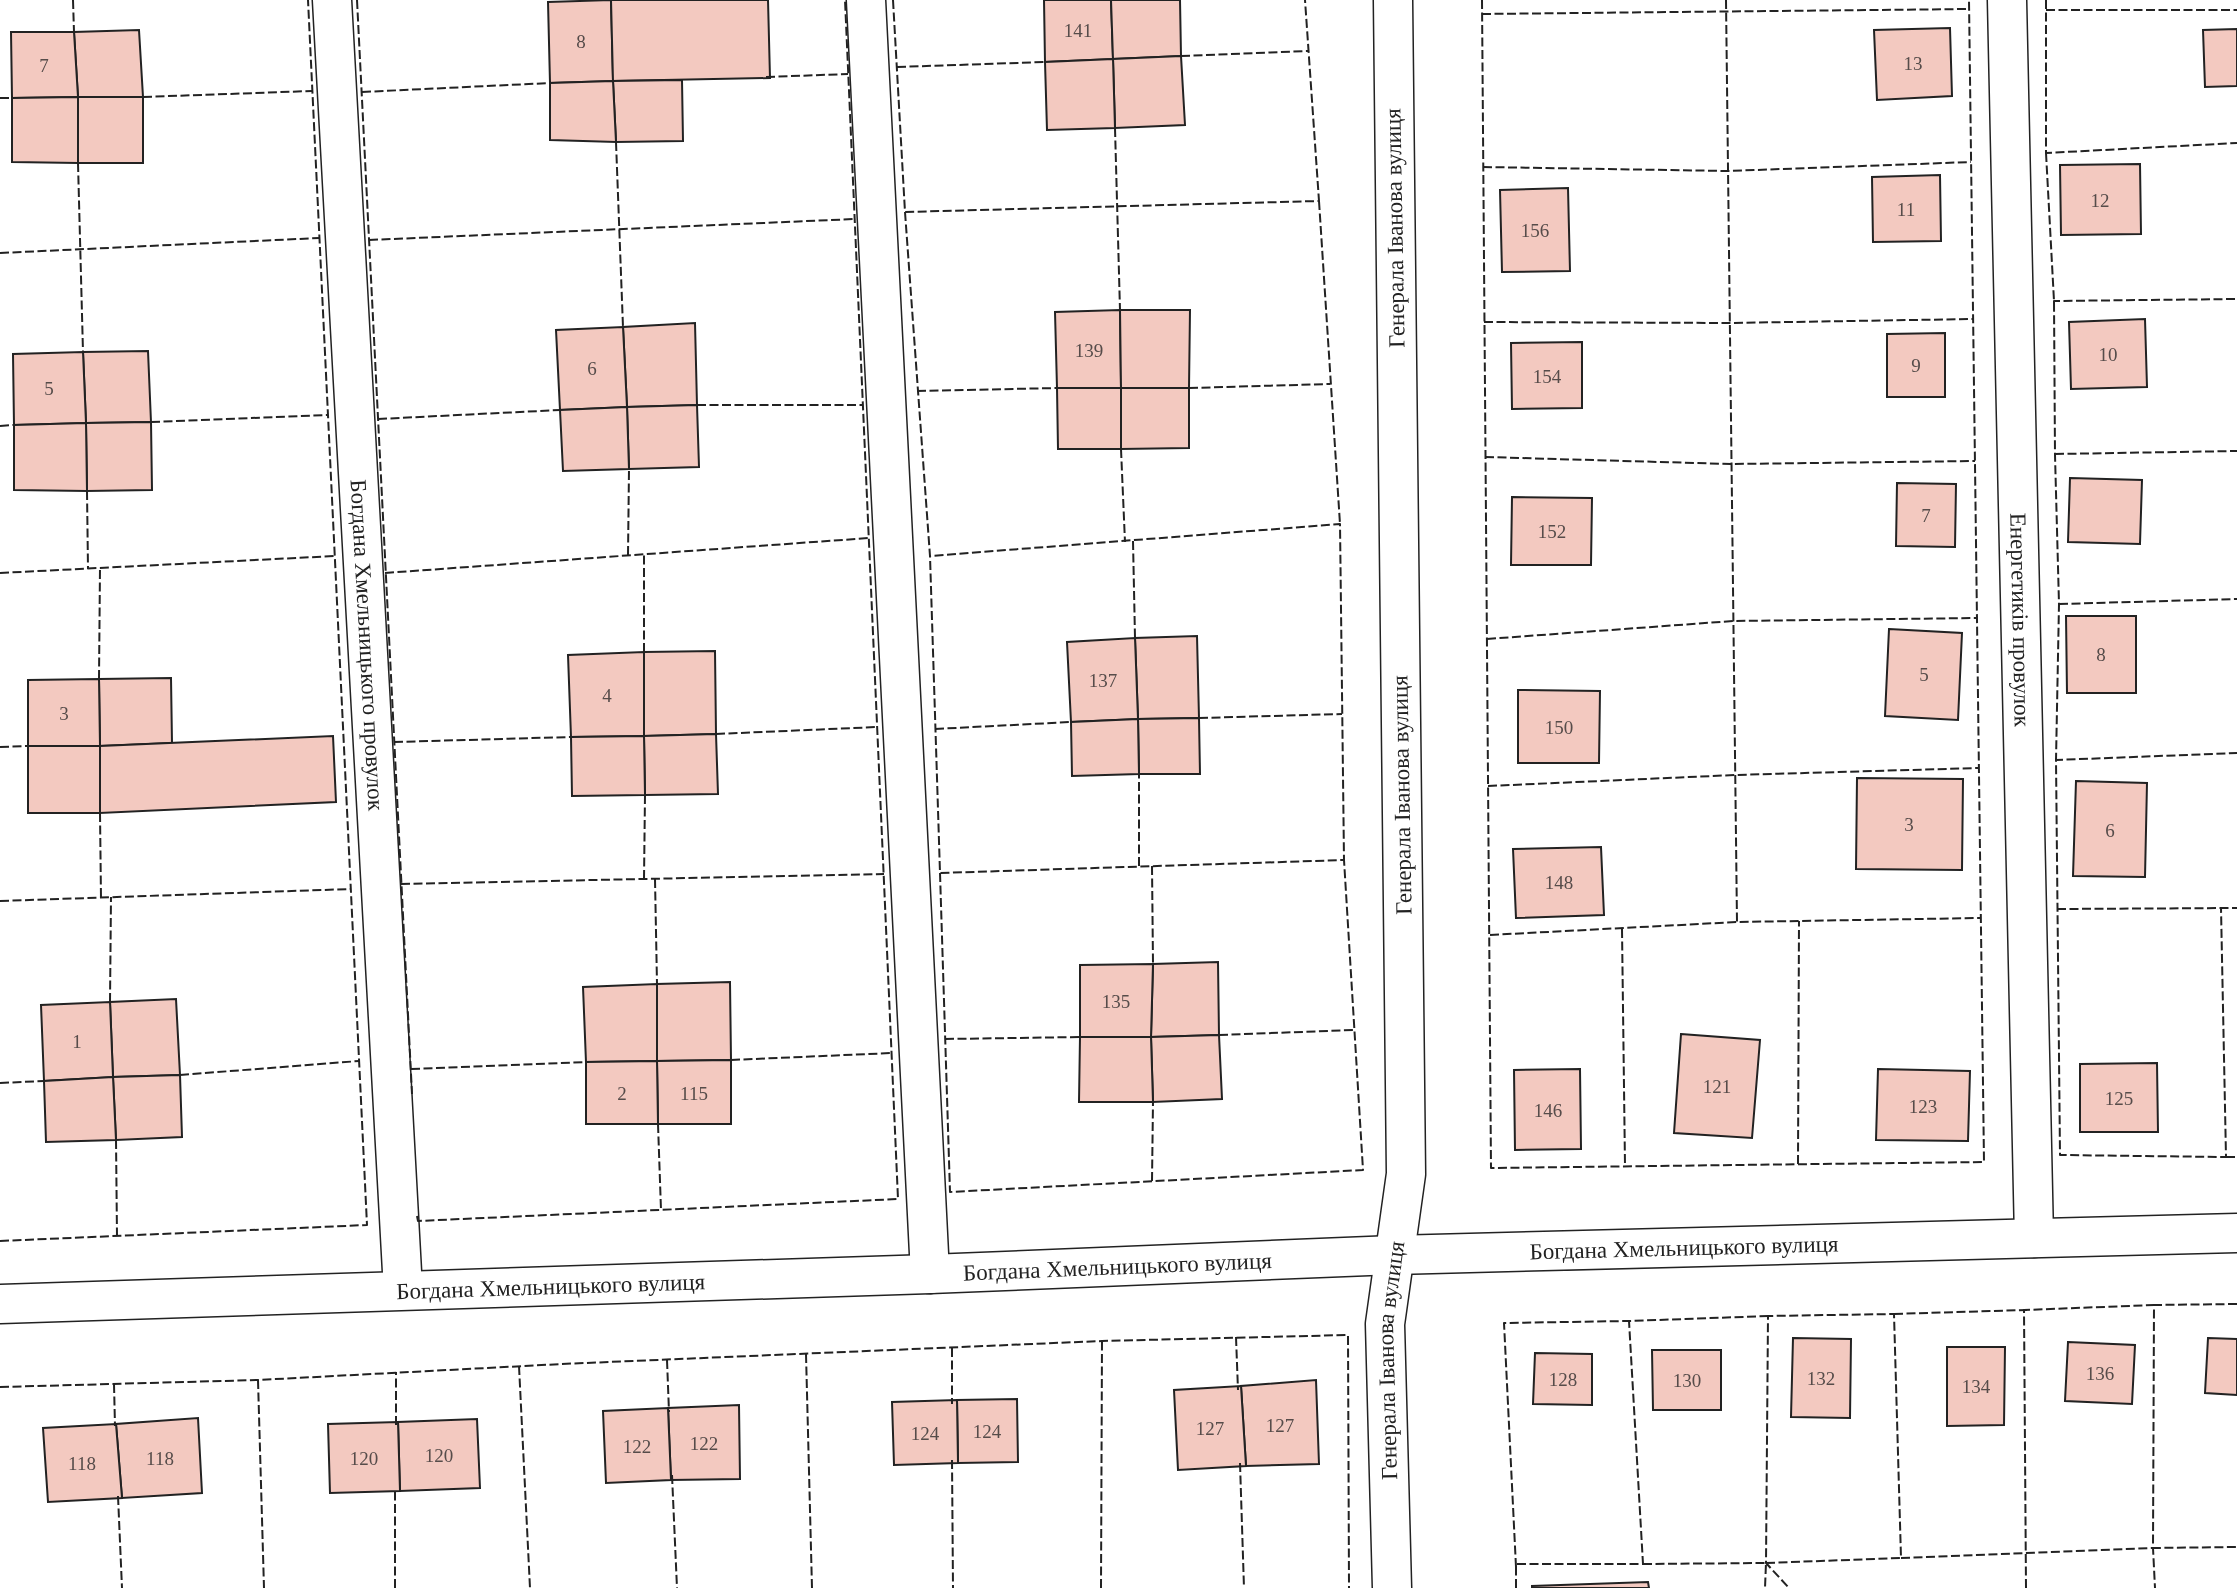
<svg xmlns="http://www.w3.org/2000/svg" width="2237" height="1588" font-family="'Times New Roman',serif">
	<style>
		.building { fill: #f3c9c0; stroke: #222; stroke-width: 2 }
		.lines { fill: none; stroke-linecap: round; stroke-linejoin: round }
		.minor-casing { stroke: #222; stroke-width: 41 }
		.minor { stroke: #fff; stroke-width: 38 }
		.fence { stroke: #222; stroke-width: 2; stroke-dasharray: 9 3.5; stroke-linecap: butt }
		.labels { text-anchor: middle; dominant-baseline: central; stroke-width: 5; stroke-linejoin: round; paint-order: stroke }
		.number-label { font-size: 19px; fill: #564c4a }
		.street-label { font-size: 23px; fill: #222; stroke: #fff }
	</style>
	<rect width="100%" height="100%" fill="#fff"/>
	<!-- building -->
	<g class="building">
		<polygon points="611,0 613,81 550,83 548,2"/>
		<polygon points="611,0 768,0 770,78 613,81"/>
		<polygon points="1044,0 1111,0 1113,59 1045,62"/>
		<polygon points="1111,0 1180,0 1181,56 1113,59"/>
		<polygon points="1950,28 1952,96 1877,100 1874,30"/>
		<polygon points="2237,29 2237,86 2205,87 2203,30"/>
		<polygon points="139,30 143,97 78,97 74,32"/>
		<polygon points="11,32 74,32 78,97 12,98"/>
		<polygon points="1181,56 1185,125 1115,128 1113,59"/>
		<polygon points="1113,59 1115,128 1047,130 1045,62"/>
		<polygon points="682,80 683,141 616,142 613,81"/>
		<polygon points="613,81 616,142 550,140 550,83"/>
		<polygon points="78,97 78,163 12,162 12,98"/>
		<rect x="78" y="97" width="65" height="66"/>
		<polygon points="2140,164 2141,234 2061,235 2060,165"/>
		<polygon points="1940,175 1941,241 1873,242 1872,177"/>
		<polygon points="1568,188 1570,271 1502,272 1500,190"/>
		<polygon points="1120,310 1121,388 1057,388 1055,312"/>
		<polygon points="1120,310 1190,310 1189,388 1121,388"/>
		<polygon points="2145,319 2147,387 2071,389 2069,322"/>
		<polygon points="695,323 697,405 627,407 623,327"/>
		<polygon points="623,327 627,407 560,410 556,330"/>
		<polygon points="1945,333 1945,397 1887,397 1887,334"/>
		<polygon points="1582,342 1582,408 1512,409 1511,343"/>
		<polygon points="148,351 151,422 86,423 83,352"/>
		<polygon points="83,352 86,423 14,425 13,354"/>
		<polygon points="1057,388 1121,388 1121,449 1058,449"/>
		<polygon points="1121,388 1189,388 1189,448 1121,449"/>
		<polygon points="697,405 699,467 629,469 627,407"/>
		<polygon points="627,407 629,469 563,471 560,410"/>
		<polygon points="151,422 152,490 87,491 86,423"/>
		<polygon points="86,423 87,491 14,490 14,425"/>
		<polygon points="2070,478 2142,480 2140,544 2068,542"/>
		<polygon points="1897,483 1956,484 1955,547 1896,546"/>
		<polygon points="1512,497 1592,498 1591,565 1511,565"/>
		<polygon points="2066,616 2136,616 2136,693 2067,693"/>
		<polygon points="1889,629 1962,633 1958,720 1885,716"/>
		<polygon points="1197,636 1199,718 1138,719 1135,638"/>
		<polygon points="1135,638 1138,719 1071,722 1067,642"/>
		<polygon points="715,651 716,734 644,736 644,652"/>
		<polygon points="644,652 644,736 571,737 568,655"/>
		<polygon points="171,678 172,743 100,746 99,679"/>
		<polygon points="99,679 100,746 28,746 28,680"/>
		<polygon points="1518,690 1600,691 1599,763 1518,763"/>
		<polygon points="1199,718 1200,774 1139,774 1138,719"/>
		<polygon points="1138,719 1139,774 1072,776 1071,722"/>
		<polygon points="716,734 718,794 645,795 644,736"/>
		<polygon points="333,736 336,802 100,813 100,746"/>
		<polygon points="644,736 645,795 572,796 571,737"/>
		<rect x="28" y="746" width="72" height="67"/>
		<polygon points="1857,778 1963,779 1962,870 1856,869"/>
		<polygon points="2076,781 2147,783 2145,877 2073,876"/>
		<polygon points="1601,847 1604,915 1516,918 1513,849"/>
		<polygon points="1218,962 1219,1035 1151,1037 1153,964"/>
		<polygon points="1153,964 1151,1037 1080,1037 1080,965"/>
		<polygon points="730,982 731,1060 657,1061 657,984"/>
		<polygon points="657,984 657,1061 586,1062 583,987"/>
		<polygon points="176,999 180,1075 113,1077 110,1002"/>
		<polygon points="110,1002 113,1077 44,1081 41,1005"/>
		<polygon points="1681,1034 1760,1040 1752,1138 1674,1133"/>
		<polygon points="1219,1035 1222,1099 1153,1102 1151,1037"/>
		<polygon points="1080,1037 1151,1037 1153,1102 1079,1102"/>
		<polygon points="731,1060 731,1124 658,1124 657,1061"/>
		<polygon points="657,1061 658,1124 586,1124 586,1062"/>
		<polygon points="2157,1063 2158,1132 2080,1132 2080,1064"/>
		<polygon points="1580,1069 1581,1149 1515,1150 1514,1070"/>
		<polygon points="1878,1069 1970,1071 1968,1141 1876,1140"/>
		<polygon points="180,1075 182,1137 116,1140 113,1077"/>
		<polygon points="113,1077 116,1140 46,1142 44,1081"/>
		<polygon points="1793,1338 1851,1339 1850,1418 1791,1417"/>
		<polygon points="2208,1338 2237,1339 2237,1395 2205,1393"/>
		<polygon points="2068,1342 2135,1345 2132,1404 2065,1401"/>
		<polygon points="1947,1347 2005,1347 2004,1425 1947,1426"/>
		<polygon points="1652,1350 1721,1350 1721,1410 1653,1410"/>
		<polygon points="1535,1353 1592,1354 1592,1405 1533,1404"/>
		<polygon points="1316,1380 1319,1464 1246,1466 1241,1386"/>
		<polygon points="1241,1386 1246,1466 1178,1470 1174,1390"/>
		<polygon points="1017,1399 1018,1462 958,1463 957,1400"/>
		<polygon points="957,1400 958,1463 894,1465 892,1402"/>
		<polygon points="739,1405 740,1479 671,1480 668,1408"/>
		<polygon points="668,1408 671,1480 606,1483 603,1411"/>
		<polygon points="198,1418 202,1493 122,1498 116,1424"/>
		<polygon points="477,1419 480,1488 400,1491 398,1422"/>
		<polygon points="398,1422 400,1491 330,1493 328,1424"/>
		<polygon points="116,1424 122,1498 48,1502 43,1428"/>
		<polygon points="1648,1582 1649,1588 1532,1588 1532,1586"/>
	</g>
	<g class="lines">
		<defs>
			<g id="minor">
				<path id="s1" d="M332,0l71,1290"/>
				<polyline points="866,0 930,1274"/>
				<path id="s2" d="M2007,0l27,1238"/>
				<path id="s3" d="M0,1304l930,-30 464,-19 843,-22"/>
				<path id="s4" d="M1392,1588l-7,-264 21,-150 -13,-1174"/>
			</g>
		</defs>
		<!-- minor casing -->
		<use href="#minor" class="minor-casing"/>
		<!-- minor -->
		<use href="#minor" class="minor"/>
		<!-- fence -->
		<g class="fence">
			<polyline points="73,0 74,32"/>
			<polyline points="357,0 412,1094"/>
			<polyline points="893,0 905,212 1319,201 1305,0"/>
			<polyline points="1482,0 1491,1168 1984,1162 1969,0"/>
			<polyline points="1726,0 1737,922"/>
			<polyline points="2046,0 2046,153 2237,143"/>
			<polyline points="2046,10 2237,10"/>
			<polyline points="1482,14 1969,9"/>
			<polyline points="1181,56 1308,51"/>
			<polyline points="897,67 1045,62"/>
			<polyline points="766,77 848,74"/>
			<polyline points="362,92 550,83"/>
			<polyline points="143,97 312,91"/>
			<polyline points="0,98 12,98"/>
			<polyline points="1115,128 1120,310"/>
			<polyline points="616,142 623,327"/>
			<polyline points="2046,153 2054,301 2055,455 2059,604 2056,760 2060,1155 2226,1157 2221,908"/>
			<polyline points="78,163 83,352"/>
			<polyline points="1483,167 1728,171 1971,162"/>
			<polyline points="1319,201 1340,524"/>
			<polyline points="905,212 930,556 940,873 1344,860 1340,524 930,556"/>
			<polyline points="369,240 855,219"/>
			<polyline points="0,253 319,238"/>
			<polyline points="2054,304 2054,301 2237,299"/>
			<polyline points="1484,322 1729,323 1973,319"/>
			<polyline points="1189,388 1330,384"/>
			<polyline points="917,391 1057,388"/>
			<polyline points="697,405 863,405"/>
			<polyline points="378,419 560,410"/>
			<polyline points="151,422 327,415"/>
			<polyline points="0,426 14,425"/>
			<polyline points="1121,449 1125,542"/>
			<polyline points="2055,454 2237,451"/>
			<polyline points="1485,457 1731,464 1975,461"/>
			<polyline points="87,491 88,569"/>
			<polyline points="1133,541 1135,638"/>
			<polyline points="628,555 629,469"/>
			<polyline points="0,573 335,556"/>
			<polyline points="385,573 869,538"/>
			<polyline points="2059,604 2237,599"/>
			<polyline points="1487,639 1733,621 1976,618"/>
			<polyline points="644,652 644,554"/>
			<polyline points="99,679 100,568"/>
			<polyline points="1199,718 1342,714"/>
			<polyline points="935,729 1071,722"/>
			<polyline points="716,734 877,727"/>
			<polyline points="394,742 571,737"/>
			<polyline points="0,747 28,746"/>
			<polyline points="2056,758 2056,760 2237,753"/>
			<polyline points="1488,786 1735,775 1979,768"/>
			<polyline points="100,813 101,898"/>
			<polyline points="1139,866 1139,774"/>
			<polyline points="1152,866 1153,964"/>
			<polyline points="940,873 950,1192 1363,1170 1344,860"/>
			<polyline points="644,879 645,795"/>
			<polyline points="655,879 657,984"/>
			<polyline points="401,884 884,874"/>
			<polyline points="0,901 351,889"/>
			<polyline points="2057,909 2237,908"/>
			<polyline points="1622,929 1625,1166"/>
			<polyline points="1490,935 1737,922 1980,918"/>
			<polyline points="110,1002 111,897"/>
			<polyline points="1219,1035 1354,1030"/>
			<polyline points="945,1039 1080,1037"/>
			<polyline points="731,1060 892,1053"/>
			<polyline points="411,1069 586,1062"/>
			<polyline points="180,1075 359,1061"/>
			<polyline points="0,1083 44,1081"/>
			<polyline points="658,1124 661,1210"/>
			<polyline points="116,1140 117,1236"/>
			<polyline points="2226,1157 2237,1157"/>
			<polyline points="1798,1164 1799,921"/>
			<polyline points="1152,1181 1153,1102"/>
			<polyline points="417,1216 418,1221 898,1199 845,0"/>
			<polyline points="0,1241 367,1225 308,0"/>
			<polyline points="2153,1305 2237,1304"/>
			<polyline points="1894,1314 2027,1310"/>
			<polyline points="1236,1337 1238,1390"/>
			<polyline points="952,1348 952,1404"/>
			<polyline points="806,1354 812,1588"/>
			<polyline points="667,1360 669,1412"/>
			<polyline points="519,1366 530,1588"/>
			<polyline points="258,1380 264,1588"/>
			<polyline points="114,1384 115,1426"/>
			<polyline points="0,1387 258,1380 562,1364 1102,1341 1348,1335 1349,1588"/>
			<polyline points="396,1425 396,1372"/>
			<polyline points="952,1460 953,1588"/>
			<polyline points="1240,1463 1244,1588"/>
			<polyline points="672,1475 677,1588"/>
			<polyline points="118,1496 122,1588"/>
			<polyline points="1901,1558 2153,1548 2155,1588"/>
			<polyline points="1766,1563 1901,1558 1894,1314 1768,1316 1766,1563 1789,1588"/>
			<polyline points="1643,1564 1766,1563 1765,1588"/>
			<polyline points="1516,1567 1504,1323 1629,1321"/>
			<polyline points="395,1588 395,1488"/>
			<polyline points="1101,1588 1102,1341"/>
			<polyline points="1516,1588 1516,1564 1643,1564 1629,1321 1768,1316"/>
			<polyline points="2026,1588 2024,1310 2154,1305 2153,1548 2237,1547"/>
		</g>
	</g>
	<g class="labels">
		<!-- number labels -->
		<g class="number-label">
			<text x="1078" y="30">141</text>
			<text x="581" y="41">8</text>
			<text x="1913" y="63">13</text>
			<text x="44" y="65">7</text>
			<text x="2100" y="200">12</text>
			<text x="1906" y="209">11</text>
			<text x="1535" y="230">156</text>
			<text x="1089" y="350">139</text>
			<text x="2108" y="354">10</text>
			<text x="1916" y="365">9</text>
			<text x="592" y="368">6</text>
			<text x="1547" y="376">154</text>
			<text x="49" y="388">5</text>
			<text x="1926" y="515">7</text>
			<text x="1552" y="531">152</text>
			<text x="2101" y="654">8</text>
			<text x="1924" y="674">5</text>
			<text x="1103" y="680">137</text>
			<text x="607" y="695">4</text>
			<text x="64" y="713">3</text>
			<text x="1559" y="727">150</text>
			<text x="1909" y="824">3</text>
			<text x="2110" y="830">6</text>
			<text x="1559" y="882">148</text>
			<text x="1116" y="1001">135</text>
			<text x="77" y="1041">1</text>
			<text x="1717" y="1086">121</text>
			<text x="622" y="1093">2</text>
			<text x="694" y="1093">115</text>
			<text x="2119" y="1098">125</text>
			<text x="1923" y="1106">123</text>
			<text x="1548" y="1110">146</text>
			<text x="2100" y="1373">136</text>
			<text x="1821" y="1378">132</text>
			<text x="1563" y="1379">128</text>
			<text x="1687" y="1380">130</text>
			<text x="1976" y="1386">134</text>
			<text x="1280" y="1425">127</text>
			<text x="1210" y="1428">127</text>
			<text x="987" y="1431">124</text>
			<text x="925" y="1433">124</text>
			<text x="704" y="1443">122</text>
			<text x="637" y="1446">122</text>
			<text x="439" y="1455">120</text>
			<text x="160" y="1458">118</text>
			<text x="364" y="1458">120</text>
			<text x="82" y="1463">118</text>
		</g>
		<!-- street labels -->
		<g class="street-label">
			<text transform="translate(1395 228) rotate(-91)">Генерала Іванова вулиця</text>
			<text stroke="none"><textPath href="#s2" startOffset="620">Енергетиків провулок</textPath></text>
			<text stroke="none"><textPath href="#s1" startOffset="646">Богдана Хмельницького провулок</textPath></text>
			<text transform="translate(1402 795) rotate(-91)">Генерала Іванова вулиця</text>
			<text stroke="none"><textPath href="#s3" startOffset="1685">Богдана Хмельницького вулиця</textPath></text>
			<text stroke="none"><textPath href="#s3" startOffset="1118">Богдана Хмельницького вулиця</textPath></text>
			<text stroke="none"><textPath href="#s3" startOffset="551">Богдана Хмельницького вулиця</textPath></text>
			<text stroke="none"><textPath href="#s4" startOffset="228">Генерала Іванова вулиця</textPath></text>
		</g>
	</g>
</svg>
